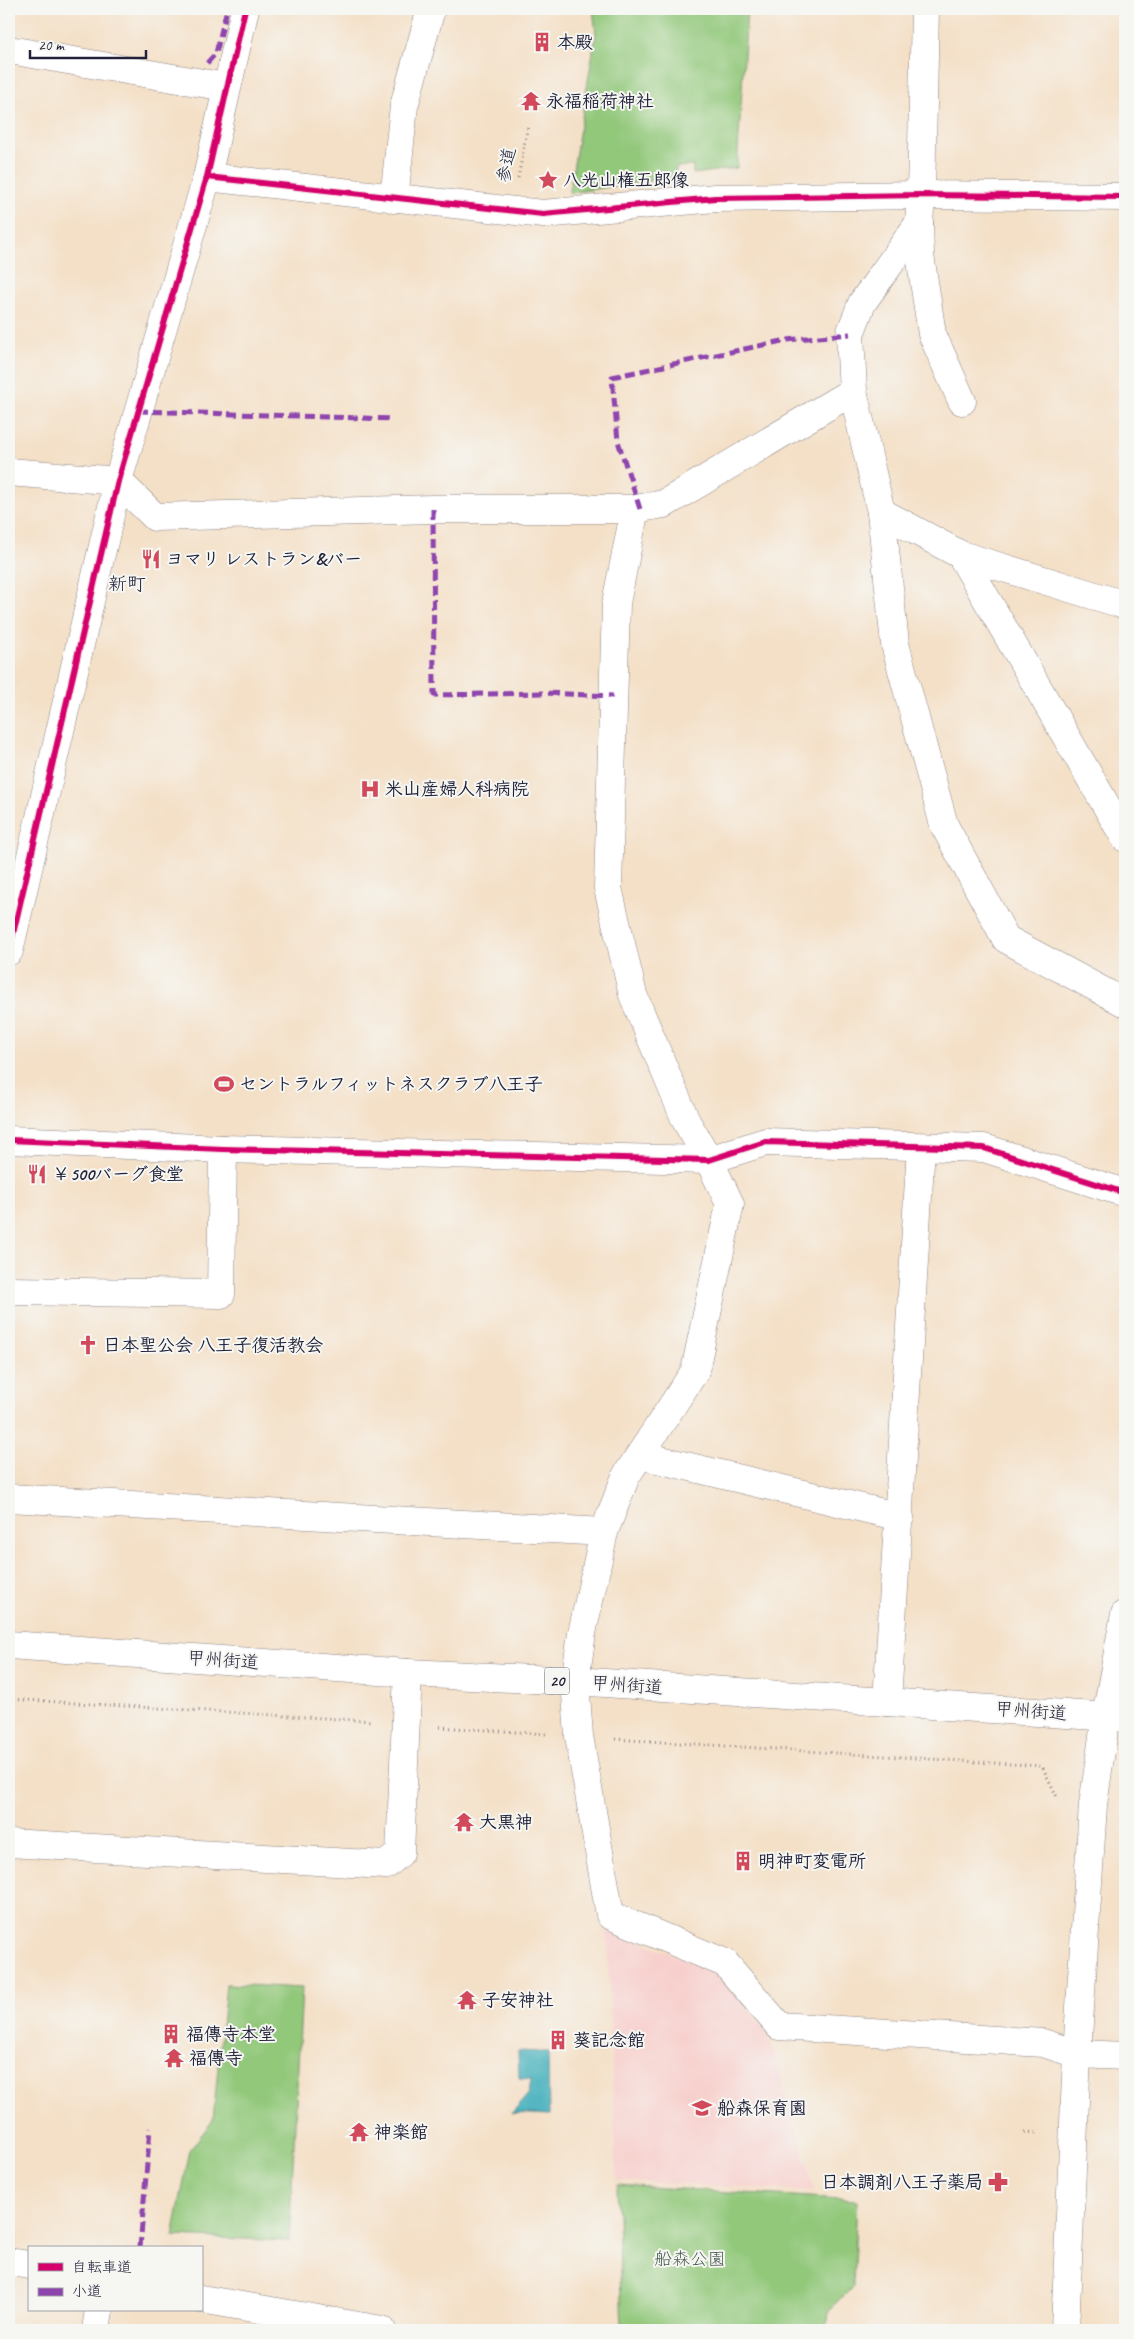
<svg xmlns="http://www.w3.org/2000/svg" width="1134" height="2339" font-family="Caveat,'Klee One',sans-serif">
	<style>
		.built { fill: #f7d0cd }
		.green { fill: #92c87a; stroke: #5a755a }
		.water { fill: #3eadba; stroke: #30687a }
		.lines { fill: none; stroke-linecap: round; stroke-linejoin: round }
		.minor-casing { stroke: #8b8181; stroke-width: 29 }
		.highway-casing { stroke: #8b8181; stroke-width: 29 }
		.path { stroke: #8b8181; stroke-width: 3; stroke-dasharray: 1 4; stroke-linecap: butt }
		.minor { stroke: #fff; stroke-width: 28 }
		.highway { stroke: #fff; stroke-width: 28 }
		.quiet { stroke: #8e44ad; stroke-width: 5; stroke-dasharray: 10 5; stroke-linecap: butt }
		.cycleway-casing { stroke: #f6f6f2; stroke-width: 9 }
		.cycleway { stroke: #d6006c; stroke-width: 6 }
		.labels { text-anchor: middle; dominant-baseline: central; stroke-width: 4; stroke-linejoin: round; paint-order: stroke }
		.shield { fill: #f6f6f2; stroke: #626272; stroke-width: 1 }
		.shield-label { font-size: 16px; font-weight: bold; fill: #22223b }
		.poi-label { font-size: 18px; font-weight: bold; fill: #22223b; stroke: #f6f6f2; text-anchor: start }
		.street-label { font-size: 18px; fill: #22223b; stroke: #f6f6f2 }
		.park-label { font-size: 18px; fill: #495c51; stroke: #f6f6f2 }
		.neighbourhood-label { font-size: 19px; fill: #22223b; stroke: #f6f6f2 }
	</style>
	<rect width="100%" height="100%" fill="#f6f6f2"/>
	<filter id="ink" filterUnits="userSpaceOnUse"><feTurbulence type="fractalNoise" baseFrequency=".02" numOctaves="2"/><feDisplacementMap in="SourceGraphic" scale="10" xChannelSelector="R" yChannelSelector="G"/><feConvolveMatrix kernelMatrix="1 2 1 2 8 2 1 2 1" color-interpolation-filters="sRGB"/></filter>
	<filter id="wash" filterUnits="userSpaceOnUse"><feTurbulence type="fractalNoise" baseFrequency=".0096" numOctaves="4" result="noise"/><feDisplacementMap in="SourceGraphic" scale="20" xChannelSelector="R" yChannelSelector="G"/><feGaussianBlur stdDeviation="1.12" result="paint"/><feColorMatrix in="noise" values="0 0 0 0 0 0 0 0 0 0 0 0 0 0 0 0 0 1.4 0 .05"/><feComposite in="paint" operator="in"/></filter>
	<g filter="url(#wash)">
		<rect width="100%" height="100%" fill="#f4e0c7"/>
		<!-- built -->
		<polygon class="built" points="607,1928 722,1974 769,2036 815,2191 616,2181"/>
		<!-- green -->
		<g class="green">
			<polygon points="593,9 747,9 737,168 693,174 693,166 676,167 675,177 569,193 596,34"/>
			<polygon points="226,1984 302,1988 289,2241 173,2236 190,2150 213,2120"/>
			<polygon points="617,2185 857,2200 853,2286 829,2310 827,2330 622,2330"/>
		</g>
		<!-- water -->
		<polygon class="water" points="518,2051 548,2052 549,2115 512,2113 529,2093 531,2079 519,2078"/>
	</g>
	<g filter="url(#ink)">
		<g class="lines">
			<defs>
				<g id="minor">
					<polyline points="925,9 921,195 919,223 862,303 850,334 853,391 881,512 961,555 1125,838"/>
					<polyline points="9,50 226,87"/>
					<polyline points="207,177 543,214 715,198 921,195 1125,197"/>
					<polyline points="394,199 404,106 431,9"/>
					<polyline points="919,223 920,255 932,334 962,401"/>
					<polyline points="853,391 664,504 635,509 616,603 608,888 633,995 686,1121 709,1160 730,1204 695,1371 626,1476 604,1532 582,1633 575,1681 579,1736 610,1915 725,1963 779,2026 1043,2043 1077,2054 1125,2056"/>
					<polyline points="9,472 118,481 155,517 433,509 635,509"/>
					<polyline points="881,512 895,644 944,825 1006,939 1125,1003"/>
					<polyline points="961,555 1125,605"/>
					<polyline points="9,951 118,481 207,177 245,9"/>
					<polyline points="9,1140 223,1149 709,1160 765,1142 984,1148 1125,1193"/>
					<polyline points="9,1291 221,1294 223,1149"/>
					<polyline points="640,1455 900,1517"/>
					<polyline points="9,1498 604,1532"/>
					<polyline points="887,1702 921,1147"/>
					<polyline points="9,1843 386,1865 400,1853 408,1673"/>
					<polyline points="9,2262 29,2265"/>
					<polyline points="201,2299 382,2330"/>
					<polyline points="96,2330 99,2310"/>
					<polyline points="1065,2330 1077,2054 1093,1805 1106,1716 1125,1614"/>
				</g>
				<polyline id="highway" points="9,1645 408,1673 575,1681 1125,1718"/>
			</defs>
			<!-- minor casing -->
			<use href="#minor" class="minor-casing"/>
			<!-- highway casing -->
			<use href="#highway" class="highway-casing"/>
			<!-- path -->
			<g class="path">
				<polyline points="518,178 528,125"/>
				<polyline points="9,1699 372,1721"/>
				<polyline points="440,1727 546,1734"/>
				<polyline points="615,1739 1042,1766 1058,1799"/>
				<polyline points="1025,2132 1039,2133"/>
			</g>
			<!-- minor -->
			<use href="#minor" class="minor"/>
			<!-- highway -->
			<use href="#highway" class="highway"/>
			<!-- quiet -->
			<g class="quiet">
				<polyline points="207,63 216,53 227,9"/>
				<polyline points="138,411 392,419"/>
				<polyline points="433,509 434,695 544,693 613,696"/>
				<polyline points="640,509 618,441 612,377 787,340 850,334"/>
				<polyline points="140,2248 150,2128"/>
			</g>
			<defs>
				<g id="cycleway">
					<polyline points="207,177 543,214 715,198 921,195 1125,197"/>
					<polyline points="9,951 118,481 207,177 245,9"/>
					<polyline points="9,1140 223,1149 709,1160 765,1142 984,1148 1125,1193"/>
				</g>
			</defs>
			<!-- cycleway casing -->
			<use href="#cycleway" class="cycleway-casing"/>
			<!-- cycleway -->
			<use href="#cycleway" class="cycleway"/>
		</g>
	</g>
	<!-- icons -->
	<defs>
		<symbol id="building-bare" viewBox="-9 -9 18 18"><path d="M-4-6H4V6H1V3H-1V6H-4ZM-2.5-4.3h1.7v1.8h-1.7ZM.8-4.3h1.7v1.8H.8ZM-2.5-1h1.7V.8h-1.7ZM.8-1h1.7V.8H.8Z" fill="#d1495b" stroke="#f6f6f2" stroke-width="2.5" paint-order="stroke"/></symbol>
		<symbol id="temple-bare" viewBox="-9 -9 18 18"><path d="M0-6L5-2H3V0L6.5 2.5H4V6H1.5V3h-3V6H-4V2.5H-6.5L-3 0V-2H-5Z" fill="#d1495b" stroke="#f6f6f2" stroke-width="2.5" paint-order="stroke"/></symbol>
		<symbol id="sight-bare" viewBox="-9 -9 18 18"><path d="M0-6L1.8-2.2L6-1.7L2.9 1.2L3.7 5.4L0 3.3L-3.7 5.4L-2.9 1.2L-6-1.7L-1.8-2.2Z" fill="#d1495b" stroke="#f6f6f2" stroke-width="2.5" paint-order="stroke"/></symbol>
		<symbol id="restaurant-bare" viewBox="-9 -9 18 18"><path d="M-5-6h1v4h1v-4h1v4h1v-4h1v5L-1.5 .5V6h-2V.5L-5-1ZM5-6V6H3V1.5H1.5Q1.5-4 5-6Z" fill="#d1495b" stroke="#f6f6f2" stroke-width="2.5" paint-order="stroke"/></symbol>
		<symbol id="hospital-bare" viewBox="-9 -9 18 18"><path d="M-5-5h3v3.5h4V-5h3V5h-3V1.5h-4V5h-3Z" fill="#d1495b" stroke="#f6f6f2" stroke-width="2.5" paint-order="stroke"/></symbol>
		<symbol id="stadium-bare" viewBox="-9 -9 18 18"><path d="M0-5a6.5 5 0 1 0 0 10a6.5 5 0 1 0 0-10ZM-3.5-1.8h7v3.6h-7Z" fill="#d1495b" stroke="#f6f6f2" stroke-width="2.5" paint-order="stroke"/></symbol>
		<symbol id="church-bare" viewBox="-9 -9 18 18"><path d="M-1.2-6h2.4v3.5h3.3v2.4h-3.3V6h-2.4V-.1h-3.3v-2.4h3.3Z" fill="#d1495b" stroke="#f6f6f2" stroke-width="2.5" paint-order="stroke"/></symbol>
		<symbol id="school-bare" viewBox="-9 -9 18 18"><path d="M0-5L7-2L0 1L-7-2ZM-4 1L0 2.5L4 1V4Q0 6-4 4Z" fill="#d1495b" stroke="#f6f6f2" stroke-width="2.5" paint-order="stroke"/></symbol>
		<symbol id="pharmacy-bare" viewBox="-9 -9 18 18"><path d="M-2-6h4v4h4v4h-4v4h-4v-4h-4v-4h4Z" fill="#d1495b" stroke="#f6f6f2" stroke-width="2.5" paint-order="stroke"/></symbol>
	</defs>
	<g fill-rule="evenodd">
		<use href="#building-bare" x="528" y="28" width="28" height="28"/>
		<use href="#temple-bare" x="517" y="87" width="28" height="28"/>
		<use href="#sight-bare" x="534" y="166" width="28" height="28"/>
		<use href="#restaurant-bare" x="137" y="545" width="28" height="28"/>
		<use href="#hospital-bare" x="356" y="775" width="28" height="28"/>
		<use href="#stadium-bare" x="210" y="1070" width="28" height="28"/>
		<use href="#restaurant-bare" x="23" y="1160" width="28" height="28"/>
		<use href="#church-bare" x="74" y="1331" width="28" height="28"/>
		<use href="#temple-bare" x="450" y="1808" width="28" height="28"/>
		<use href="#building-bare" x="729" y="1847" width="28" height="28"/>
		<use href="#temple-bare" x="453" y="1986" width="28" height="28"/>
		<use href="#building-bare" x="157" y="2020" width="28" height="28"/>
		<use href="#building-bare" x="544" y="2026" width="28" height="28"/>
		<use href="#temple-bare" x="160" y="2044" width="28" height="28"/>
		<use href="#school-bare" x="688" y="2094" width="28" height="28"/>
		<use href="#temple-bare" x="345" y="2118" width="28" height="28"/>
		<use href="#pharmacy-bare" x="984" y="2168" width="28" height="28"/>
	</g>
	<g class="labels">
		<!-- shield labels -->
		<rect class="shield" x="544.5" y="1667.5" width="25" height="27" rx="4"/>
		<g class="shield-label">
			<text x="557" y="1681">20</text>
		</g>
		<!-- poi labels -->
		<g class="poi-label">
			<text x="557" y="42">本殿</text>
			<text x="546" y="101">永福稲荷神社</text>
			<text x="563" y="180">八光山権五郎像</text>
			<text x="166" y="559">ヨマリ レストラン&amp;バー</text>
			<text x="385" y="789">米山産婦人科病院</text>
			<text x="239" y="1084">セントラルフィットネスクラブ八王子</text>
			<text x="52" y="1174">￥500バーグ食堂</text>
			<text x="103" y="1345">日本聖公会 八王子復活教会</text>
			<text x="479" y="1822">大黒神</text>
			<text x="758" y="1861">明神町変電所</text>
			<text x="482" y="2000">子安神社</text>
			<text x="186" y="2034">福傳寺本堂</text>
			<text x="573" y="2040">葵記念館</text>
			<text x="189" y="2058">福傳寺</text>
			<text x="717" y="2108">船森保育園</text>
			<text x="374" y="2132">神楽館</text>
			<text x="983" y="2182" text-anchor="end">日本調剤八王子薬局</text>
		</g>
		<!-- street labels -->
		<g class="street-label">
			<text transform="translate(506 165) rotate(-79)">参道</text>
			<text transform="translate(223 1660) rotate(4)">甲州街道</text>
			<text transform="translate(627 1685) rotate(4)">甲州街道</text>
			<text transform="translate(1031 1711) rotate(4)">甲州街道</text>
		</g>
		<!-- park labels -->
		<g class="park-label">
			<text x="690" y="2259">船森公園</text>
		</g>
		<!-- neighbourhood labels -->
		<g class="neighbourhood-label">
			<text x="127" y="584">新町</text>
		</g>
	</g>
	<!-- margin -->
	<rect width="1134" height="2339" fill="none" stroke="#f6f6f2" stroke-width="30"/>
	<!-- legend -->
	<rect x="28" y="2246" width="175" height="65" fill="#f6f6f2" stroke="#a1a1a9"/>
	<rect x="38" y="2263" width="25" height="8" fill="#d6006c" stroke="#a1a1a9"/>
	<text x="72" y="2272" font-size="15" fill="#22223b">自転車道</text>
	<rect x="38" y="2288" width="25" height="8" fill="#8e44ad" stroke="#a1a1a9"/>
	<text x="72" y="2296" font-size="15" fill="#22223b">小道</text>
	<!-- scale -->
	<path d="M30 50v8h116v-8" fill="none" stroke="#22223b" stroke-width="2.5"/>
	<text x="38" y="50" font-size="15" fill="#22223b" stroke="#f6f6f2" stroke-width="4" paint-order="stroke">20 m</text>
</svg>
